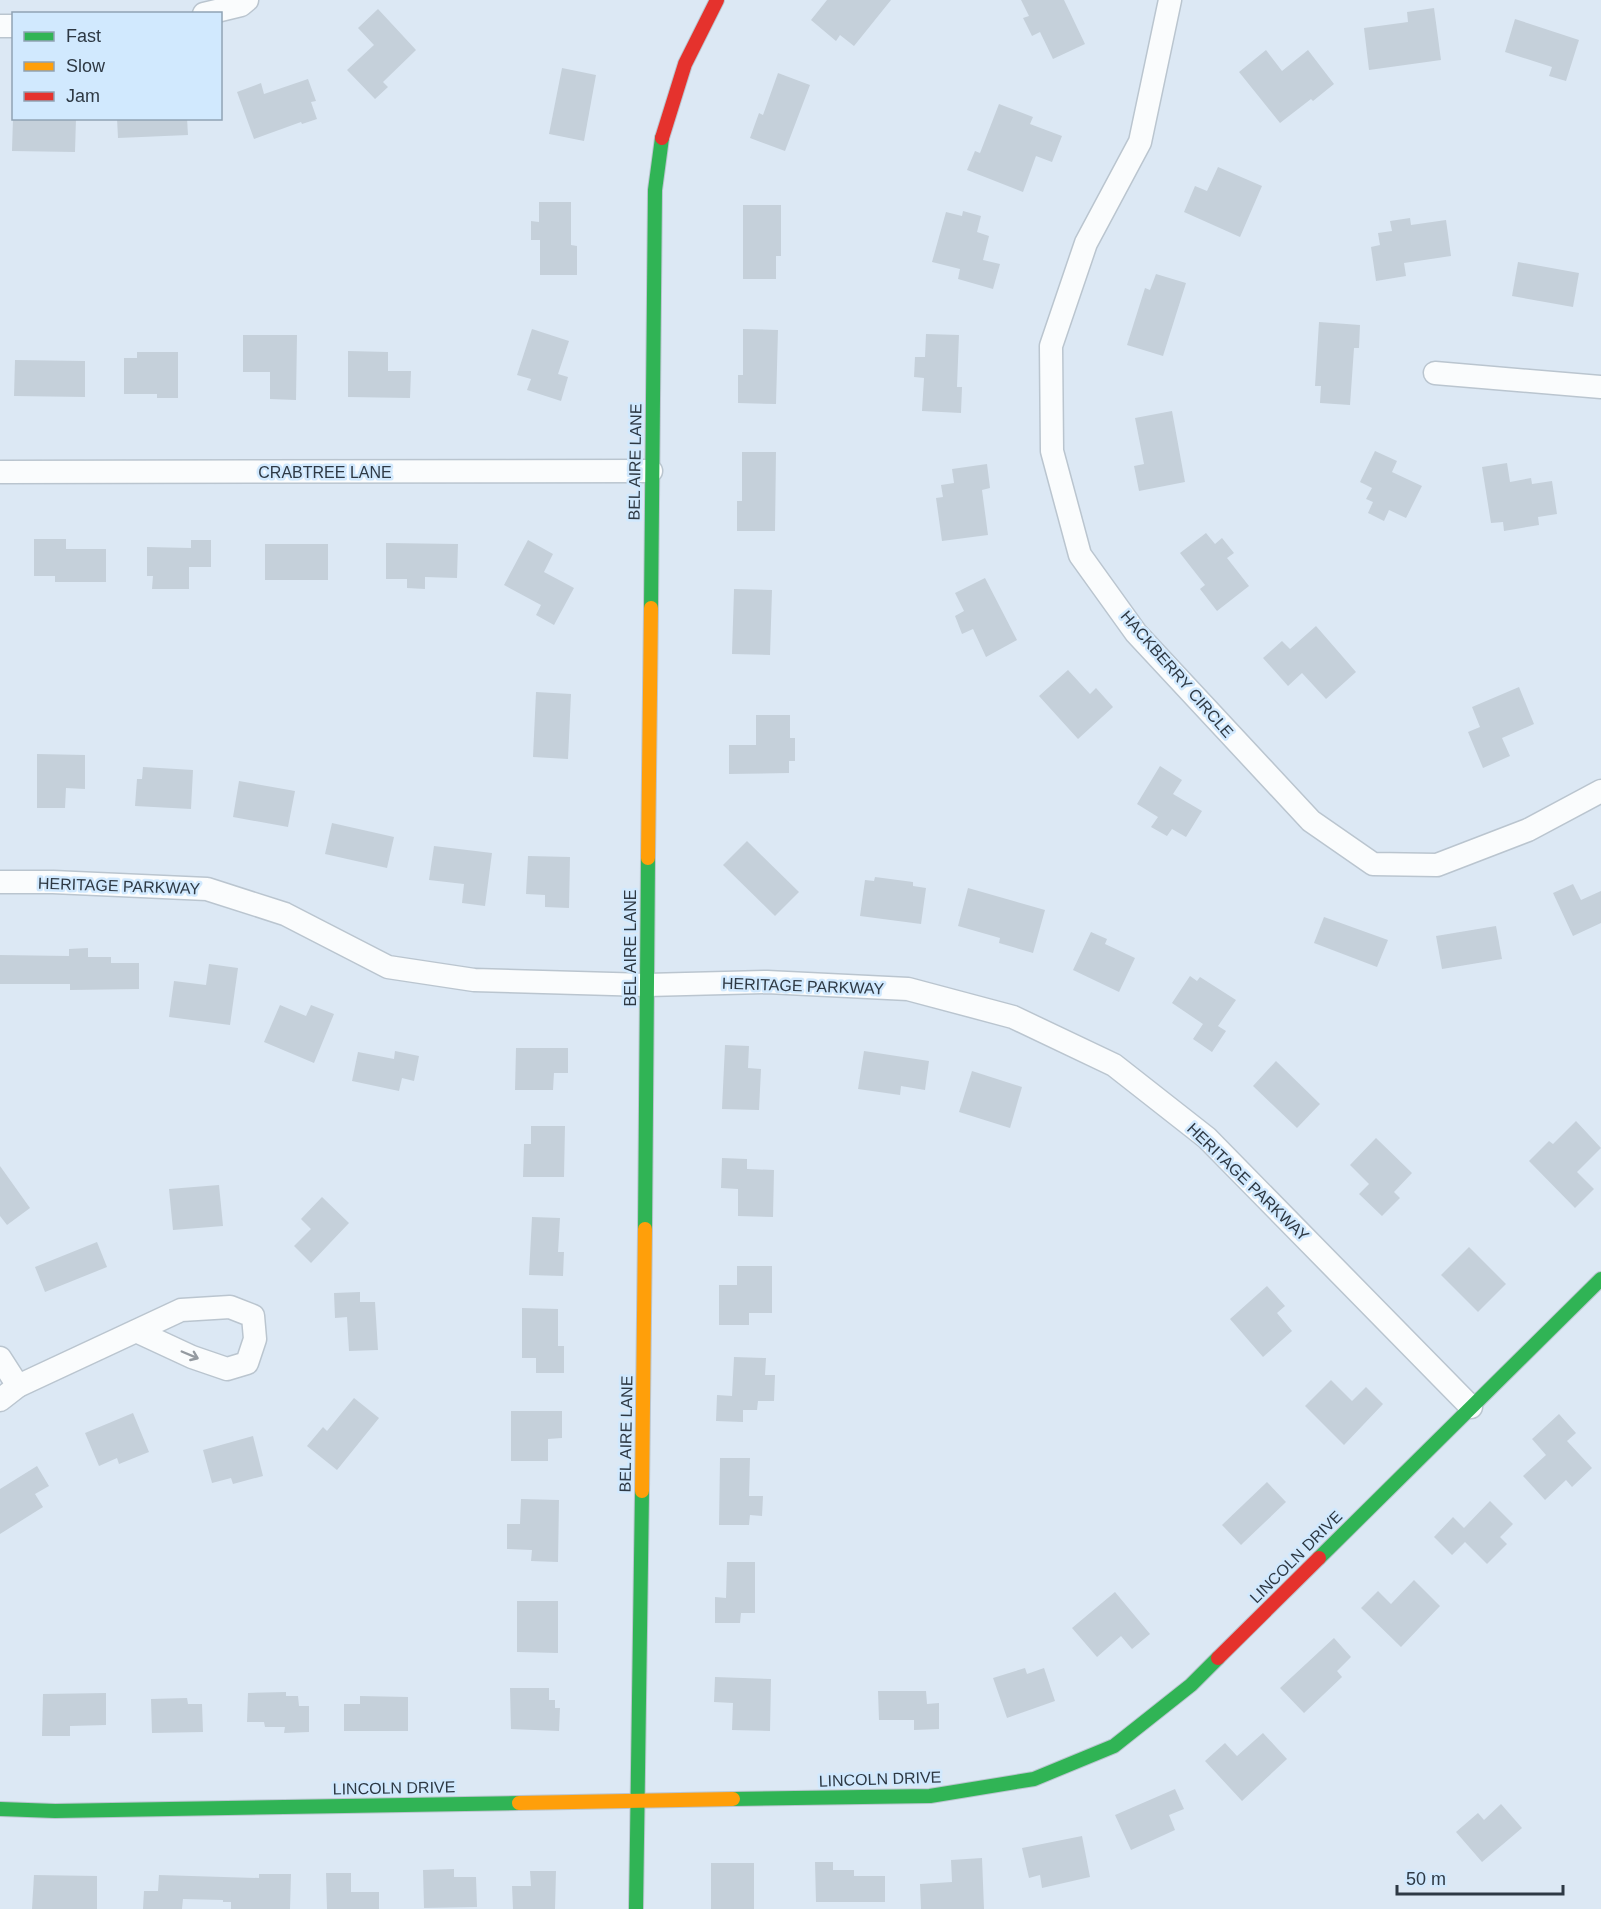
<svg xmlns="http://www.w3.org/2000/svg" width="1601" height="1909" font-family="Arial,sans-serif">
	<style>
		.building { fill: #c5d0da }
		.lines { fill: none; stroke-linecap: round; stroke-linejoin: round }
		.street-casing { stroke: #bac5cf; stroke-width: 25 }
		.fast-casing { stroke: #bac5cf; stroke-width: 16 }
		.slow-casing { stroke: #bac5cf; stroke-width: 16 }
		.jam-casing { stroke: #bac5cf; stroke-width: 16 }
		.street { stroke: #fafcfd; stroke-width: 22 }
		.fast { stroke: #30b455; stroke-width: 14 }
		.slow { stroke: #ff9f0a; stroke-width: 14 }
		.jam { stroke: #e5322d; stroke-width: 14 }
		.oneway { stroke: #949aa0 }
		.labels { text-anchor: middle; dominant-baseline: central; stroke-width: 5; stroke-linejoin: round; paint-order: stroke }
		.street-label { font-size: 16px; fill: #2e3944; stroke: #d1e9fe }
	</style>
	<rect width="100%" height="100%" fill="#dce8f4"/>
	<!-- building -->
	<g class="building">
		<polygon points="827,0 891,0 854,46 840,35 836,41 811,20"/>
		<polygon points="1021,0 1064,0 1085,44 1053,59 1040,32 1032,36 1023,18 1029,16"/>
		<polygon points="1434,8 1441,60 1369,70 1364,28 1408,22 1407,12"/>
		<polygon points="378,9 416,50 383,82 388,87 375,99 347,70 374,45 358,28"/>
		<polygon points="1515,19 1579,40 1566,81 1549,76 1552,67 1505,52"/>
		<polygon points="1266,50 1282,71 1308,50 1334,84 1313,101 1311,99 1280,123 1239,72"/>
		<polygon points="562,68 596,75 584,141 549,134"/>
		<polygon points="778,73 810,85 785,151 750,138 759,113 763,115"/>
		<polygon points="308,79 316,101 311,102 317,119 302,124 301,122 254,139 237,92 261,83 264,94"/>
		<polygon points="999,104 1033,117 1030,124 1062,136 1052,162 1036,156 1023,192 967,170 975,151 980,153"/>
		<polygon points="13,118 76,118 75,152 12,151"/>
		<polygon points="117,118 187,118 188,135 118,138"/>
		<polygon points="1218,167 1262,186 1240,237 1184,212 1195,186 1207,191"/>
		<polygon points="539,202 571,202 571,245 577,246 577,275 540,275 540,240 531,240 531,221 539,222"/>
		<polygon points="743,205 781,205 781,256 776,256 776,279 743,279"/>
		<polygon points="963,211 981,216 977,232 989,236 983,260 1000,264 993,289 958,279 960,269 932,262 946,212 962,216"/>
		<polygon points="1410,218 1411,225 1446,220 1451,256 1404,263 1406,276 1376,281 1371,247 1380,245 1378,233 1392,231 1390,221"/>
		<polygon points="1518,262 1579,273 1573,307 1512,296"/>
		<polygon points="1156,274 1186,283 1163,356 1127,345 1145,288 1150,290"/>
		<polygon points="1319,322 1360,325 1359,348 1354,348 1350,405 1320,403 1321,386 1315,386"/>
		<polygon points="532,329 569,341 558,374 568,377 561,401 527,390 531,379 517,375"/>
		<polygon points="743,329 778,330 776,404 738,403 738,375 743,375"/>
		<polygon points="926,334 959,335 957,387 962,387 961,413 922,411 924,378 914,377 915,357 925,357"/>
		<polygon points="243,335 297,335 296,400 270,399 270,372 243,372"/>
		<polygon points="348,351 388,352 388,371 411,371 410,398 348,397"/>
		<polygon points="137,352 178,352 178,398 157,398 157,394 124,394 124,358 137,358"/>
		<polygon points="15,360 85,361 85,397 14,396"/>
		<polygon points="1172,411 1185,482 1139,491 1134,466 1144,464 1135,418"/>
		<polygon points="1375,451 1397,461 1392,472 1422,486 1406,518 1389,510 1384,521 1368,513 1373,502 1366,499 1372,488 1360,482"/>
		<polygon points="742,452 776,452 775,531 737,531 737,501 742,501"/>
		<polygon points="1507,463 1510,482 1531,478 1532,484 1552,481 1557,514 1538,517 1539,525 1504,531 1503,522 1491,523 1482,467"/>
		<polygon points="987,464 990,488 982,490 988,535 942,541 936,498 943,497 941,485 954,483 952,469"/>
		<polygon points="1206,533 1215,544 1222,538 1234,553 1227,558 1249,586 1217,611 1200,589 1205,585 1180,553"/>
		<polygon points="34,539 66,539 66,549 106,549 106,582 55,582 55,576 34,576"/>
		<polygon points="191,540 211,540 211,567 189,567 189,589 152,589 153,576 147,576 147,547 191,548"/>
		<polygon points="528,540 553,554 544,572 574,588 554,625 536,615 541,605 504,585"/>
		<polygon points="386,543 458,544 457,578 425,577 425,589 407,588 407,579 386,579"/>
		<rect x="265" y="544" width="63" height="36"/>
		<polygon points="985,578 1017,640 986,657 973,629 962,634 955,616 964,611 955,593"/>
		<polygon points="734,589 772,590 770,655 732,654"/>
		<polygon points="1316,626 1356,672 1326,699 1302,673 1288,686 1263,658 1282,641 1290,649"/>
		<polygon points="1068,670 1090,694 1096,688 1113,707 1078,739 1039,696"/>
		<polygon points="1519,687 1534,724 1502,738 1510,756 1483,768 1468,732 1480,727 1472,707"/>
		<polygon points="536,692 571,694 568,759 533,757"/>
		<polygon points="756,715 790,715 790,738 795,738 795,761 789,761 789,773 729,774 729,745 756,745"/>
		<polygon points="37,754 85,755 85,789 66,788 65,808 37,808"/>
		<polygon points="1160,766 1182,780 1173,794 1202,811 1186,837 1172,829 1167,836 1151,827 1158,817 1137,804"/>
		<polygon points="143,767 193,770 191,809 135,806 137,779 142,779"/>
		<polygon points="239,781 295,791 288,827 233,817"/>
		<polygon points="332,823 394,837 387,868 325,854"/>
		<polygon points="747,841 799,892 775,916 723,865"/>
		<polygon points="434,846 492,853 485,906 462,903 464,884 429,880"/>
		<polygon points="528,856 570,857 569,908 545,907 545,895 526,894"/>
		<polygon points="875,877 913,882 913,886 926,888 921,924 860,916 865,880 874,881"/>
		<polygon points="1573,884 1581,900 1601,891 1601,923 1573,936 1553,893"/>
		<polygon points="968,888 1045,910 1033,953 999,943 1000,938 958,926"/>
		<polygon points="1324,917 1388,940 1377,967 1314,943"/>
		<polygon points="1496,926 1502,959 1442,969 1436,936"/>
		<polygon points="1091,932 1107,939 1105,944 1135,958 1119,992 1073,970"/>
		<polygon points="88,948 88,957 111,957 111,963 139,963 139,989 70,990 70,984 0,984 0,955 69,956 69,949"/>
		<polygon points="209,964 238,968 230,1025 169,1017 174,981 206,985"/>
		<polygon points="1190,976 1197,981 1200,977 1236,1000 1218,1026 1226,1031 1212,1052 1193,1039 1203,1024 1172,1003"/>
		<polygon points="280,1005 306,1016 311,1005 334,1014 314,1063 264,1042"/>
		<polygon points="725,1045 749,1046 748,1068 761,1069 759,1110 722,1109"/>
		<polygon points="516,1048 568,1048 568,1073 554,1073 553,1090 515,1090"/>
		<polygon points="395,1051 419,1056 414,1081 402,1078 399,1091 352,1081 358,1052 394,1059"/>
		<polygon points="864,1051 929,1061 925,1090 901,1086 900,1095 858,1089"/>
		<polygon points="1276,1061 1320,1104 1297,1128 1253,1086"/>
		<polygon points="972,1071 1022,1087 1010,1128 959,1112"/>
		<polygon points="1576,1121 1601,1148 1577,1172 1594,1189 1575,1208 1529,1161 1549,1141 1553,1144"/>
		<polygon points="531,1126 565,1126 564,1177 523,1177 524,1144 531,1144"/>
		<polygon points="1376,1138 1412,1173 1394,1192 1400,1198 1382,1216 1359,1194 1369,1184 1350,1165"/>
		<polygon points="722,1158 747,1159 747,1169 774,1170 773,1217 738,1216 738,1189 721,1188"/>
		<polygon points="0,1166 30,1208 7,1225 0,1216"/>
		<polygon points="219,1185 223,1226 173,1230 169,1189"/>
		<polygon points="322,1197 349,1223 311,1263 294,1246 311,1229 301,1219"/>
		<polygon points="532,1217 560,1218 558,1252 564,1252 563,1276 529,1275"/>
		<polygon points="97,1242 107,1267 45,1292 35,1267"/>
		<polygon points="1469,1247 1506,1284 1478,1312 1441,1275"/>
		<polygon points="737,1266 772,1266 772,1313 749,1313 749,1325 719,1325 719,1285 737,1285"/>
		<polygon points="1267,1286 1285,1306 1277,1313 1292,1331 1263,1357 1230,1319"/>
		<polygon points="360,1292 360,1302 375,1302 378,1350 349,1351 347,1317 335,1318 334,1293"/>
		<polygon points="522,1308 558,1309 558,1346 564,1346 564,1373 536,1373 536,1358 522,1358"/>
		<polygon points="734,1357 766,1358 765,1375 775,1375 774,1401 758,1401 757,1410 743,1410 743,1422 716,1421 717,1395 732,1396"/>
		<polygon points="1331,1380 1352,1401 1366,1387 1383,1404 1344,1445 1305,1406"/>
		<polygon points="354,1398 379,1418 337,1470 307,1446 323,1427 327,1431"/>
		<polygon points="511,1411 562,1411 562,1438 548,1439 548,1461 511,1461"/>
		<polygon points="133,1413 149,1452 119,1464 117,1458 99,1466 85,1433"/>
		<polygon points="1559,1414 1576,1433 1567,1441 1592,1468 1572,1487 1566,1480 1545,1500 1523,1476 1546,1455 1532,1439"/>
		<polygon points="253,1436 263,1476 233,1484 231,1478 212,1483 203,1450"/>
		<polygon points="720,1458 750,1458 749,1496 763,1496 762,1516 750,1515 749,1525 719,1525"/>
		<polygon points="37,1466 49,1486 35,1494 43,1507 0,1534 0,1489"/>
		<polygon points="1267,1482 1286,1502 1241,1545 1222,1525"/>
		<polygon points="521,1499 559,1500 558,1562 531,1561 532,1550 507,1549 507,1524 520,1524"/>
		<polygon points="1490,1501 1513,1524 1500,1537 1507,1544 1487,1564 1465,1542 1452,1555 1434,1537 1453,1517 1464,1528"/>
		<polygon points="727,1562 755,1562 755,1613 741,1613 740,1623 715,1623 715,1597 726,1598"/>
		<polygon points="1414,1580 1440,1606 1401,1647 1361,1608 1378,1591 1391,1604"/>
		<polygon points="1115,1592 1150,1634 1132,1649 1121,1636 1097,1657 1072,1628"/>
		<polygon points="517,1601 558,1601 558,1653 517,1652"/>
		<polygon points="1334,1638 1351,1657 1337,1671 1342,1677 1304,1713 1280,1688"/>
		<polygon points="1025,1668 1027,1674 1044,1668 1055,1701 1007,1718 993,1678"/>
		<polygon points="715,1677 771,1679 770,1731 732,1730 733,1703 714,1702"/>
		<polygon points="510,1688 549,1688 549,1700 555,1700 555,1708 560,1708 559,1731 511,1729"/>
		<polygon points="878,1691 926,1691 927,1704 939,1703 939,1729 914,1730 914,1720 879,1720"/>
		<polygon points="286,1692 286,1696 298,1696 299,1706 309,1706 309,1732 284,1733 285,1727 265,1727 264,1722 247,1722 248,1693"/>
		<polygon points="106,1693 106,1725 70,1726 70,1736 42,1736 43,1694"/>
		<polygon points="360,1696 408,1697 408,1731 344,1731 344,1704 360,1704"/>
		<polygon points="187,1698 188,1704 202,1704 203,1732 152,1733 151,1699"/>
		<polygon points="1263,1733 1287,1759 1242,1801 1205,1761 1225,1743 1237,1756"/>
		<polygon points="1175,1789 1184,1809 1169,1815 1175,1830 1131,1850 1115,1815"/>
		<polygon points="1501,1804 1522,1828 1482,1862 1456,1832 1478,1813 1484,1820"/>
		<polygon points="1082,1836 1090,1877 1042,1888 1040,1875 1029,1878 1022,1848"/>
		<polygon points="982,1858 984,1909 921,1909 920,1884 952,1882 951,1860"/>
		<polygon points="815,1862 833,1862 833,1870 854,1870 854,1876 885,1876 885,1902 816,1902"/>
		<rect x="711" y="1863" width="43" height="46"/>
		<polygon points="454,1869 454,1877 476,1877 477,1907 424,1908 423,1870"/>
		<polygon points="530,1871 556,1871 555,1909 513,1909 512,1886 531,1886"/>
		<polygon points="326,1873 351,1873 351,1892 379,1892 379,1909 327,1909"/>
		<polygon points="259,1874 291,1874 290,1909 231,1909 231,1902 223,1902 223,1900 183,1899 182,1909 143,1909 144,1891 158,1891 159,1875 259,1878"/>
		<polygon points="34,1875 97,1876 97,1909 32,1909"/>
	</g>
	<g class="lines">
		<defs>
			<g id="street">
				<polyline points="1170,0 1140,142 1086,243 1051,346 1052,451 1080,555 1136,633 1311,821 1373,864 1437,865 1528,830 1601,791"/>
				<polyline points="204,14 241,5 247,0"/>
				<polyline points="0,26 14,26"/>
				<polyline points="1435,373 1601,387"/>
				<polyline points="0,472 651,471"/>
				<polyline points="0,882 53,882 207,889 285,914 388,967 474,980 647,985 767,982 908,989 1013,1017 1114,1065 1207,1138 1471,1407"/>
				<polyline points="0,1358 18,1386"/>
				<polyline points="0,1400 18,1386 181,1310 230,1307 253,1316 255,1339 247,1363 227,1369 192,1357 136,1331"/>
			</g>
			<g id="fast">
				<polyline points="651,608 655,190 662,138"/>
				<polyline points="645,1229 648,858"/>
				<polyline points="1319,1558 1601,1279"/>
				<polyline points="733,1799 930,1796 1034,1779 1114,1746 1191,1685 1218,1658"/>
				<polyline points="0,1809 55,1811 519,1803"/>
				<polyline points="636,1909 642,1491"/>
			</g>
			<g id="slow">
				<polyline points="648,858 651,608"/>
				<polyline points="642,1491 645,1229"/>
				<polyline points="519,1803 733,1799"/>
			</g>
			<g id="jam">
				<polyline points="662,138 685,64 717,0"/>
				<polyline points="1218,1658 1319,1558"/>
			</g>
		</defs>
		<!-- street casing -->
		<use href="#street" class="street-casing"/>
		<!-- fast casing -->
		<use href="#fast" class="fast-casing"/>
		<!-- slow casing -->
		<use href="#slow" class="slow-casing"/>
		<!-- jam casing -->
		<use href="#jam" class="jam-casing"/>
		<!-- street -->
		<use href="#street" class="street"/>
		<!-- fast -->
		<use href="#fast" class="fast"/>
		<!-- slow -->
		<use href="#slow" class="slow"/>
		<!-- jam -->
		<use href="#jam" class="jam"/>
	</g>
	<!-- one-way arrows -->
	<defs><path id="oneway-shaft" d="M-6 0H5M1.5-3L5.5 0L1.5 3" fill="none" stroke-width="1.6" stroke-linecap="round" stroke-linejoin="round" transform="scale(1.5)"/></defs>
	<use class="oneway" href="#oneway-shaft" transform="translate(190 1355) rotate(23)"/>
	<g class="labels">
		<!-- street labels -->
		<g class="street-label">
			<text transform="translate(635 462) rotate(-89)">BEL AIRE LANE</text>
			<text x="325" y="472">CRABTREE LANE</text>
			<text transform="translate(1177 674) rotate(49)">HACKBERRY CIRCLE</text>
			<text transform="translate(119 886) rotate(2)">HERITAGE PARKWAY</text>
			<text transform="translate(630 948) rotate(-90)">BEL AIRE LANE</text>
			<text transform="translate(803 986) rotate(2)">HERITAGE PARKWAY</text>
			<text transform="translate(1248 1182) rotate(44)">HERITAGE PARKWAY</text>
			<text transform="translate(626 1434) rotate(-89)">BEL AIRE LANE</text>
			<text transform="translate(1296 1557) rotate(-45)">LINCOLN DRIVE</text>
			<text transform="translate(880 1779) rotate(-2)">LINCOLN DRIVE</text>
			<text transform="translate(394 1788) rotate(-1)">LINCOLN DRIVE</text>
		</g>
	</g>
	<!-- legend -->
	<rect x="12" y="12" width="210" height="108" fill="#d1e9fe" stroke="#90a3b4" stroke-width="1.5"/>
	<rect x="24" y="32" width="30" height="9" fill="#30b455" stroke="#90a3b4" stroke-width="1.5"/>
	<text x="66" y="42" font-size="18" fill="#2e3944">Fast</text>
	<rect x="24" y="62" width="30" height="9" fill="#ff9f0a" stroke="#90a3b4" stroke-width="1.5"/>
	<text x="66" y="72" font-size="18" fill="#2e3944">Slow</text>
	<rect x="24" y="92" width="30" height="9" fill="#e5322d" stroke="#90a3b4" stroke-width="1.5"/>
	<text x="66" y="102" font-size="18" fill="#2e3944">Jam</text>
	<!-- scale -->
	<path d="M1397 1885v9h166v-9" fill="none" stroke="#2e3944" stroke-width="3"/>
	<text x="1406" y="1885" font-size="18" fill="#2e3944" stroke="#d1e9fe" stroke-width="4.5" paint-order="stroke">50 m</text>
</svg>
